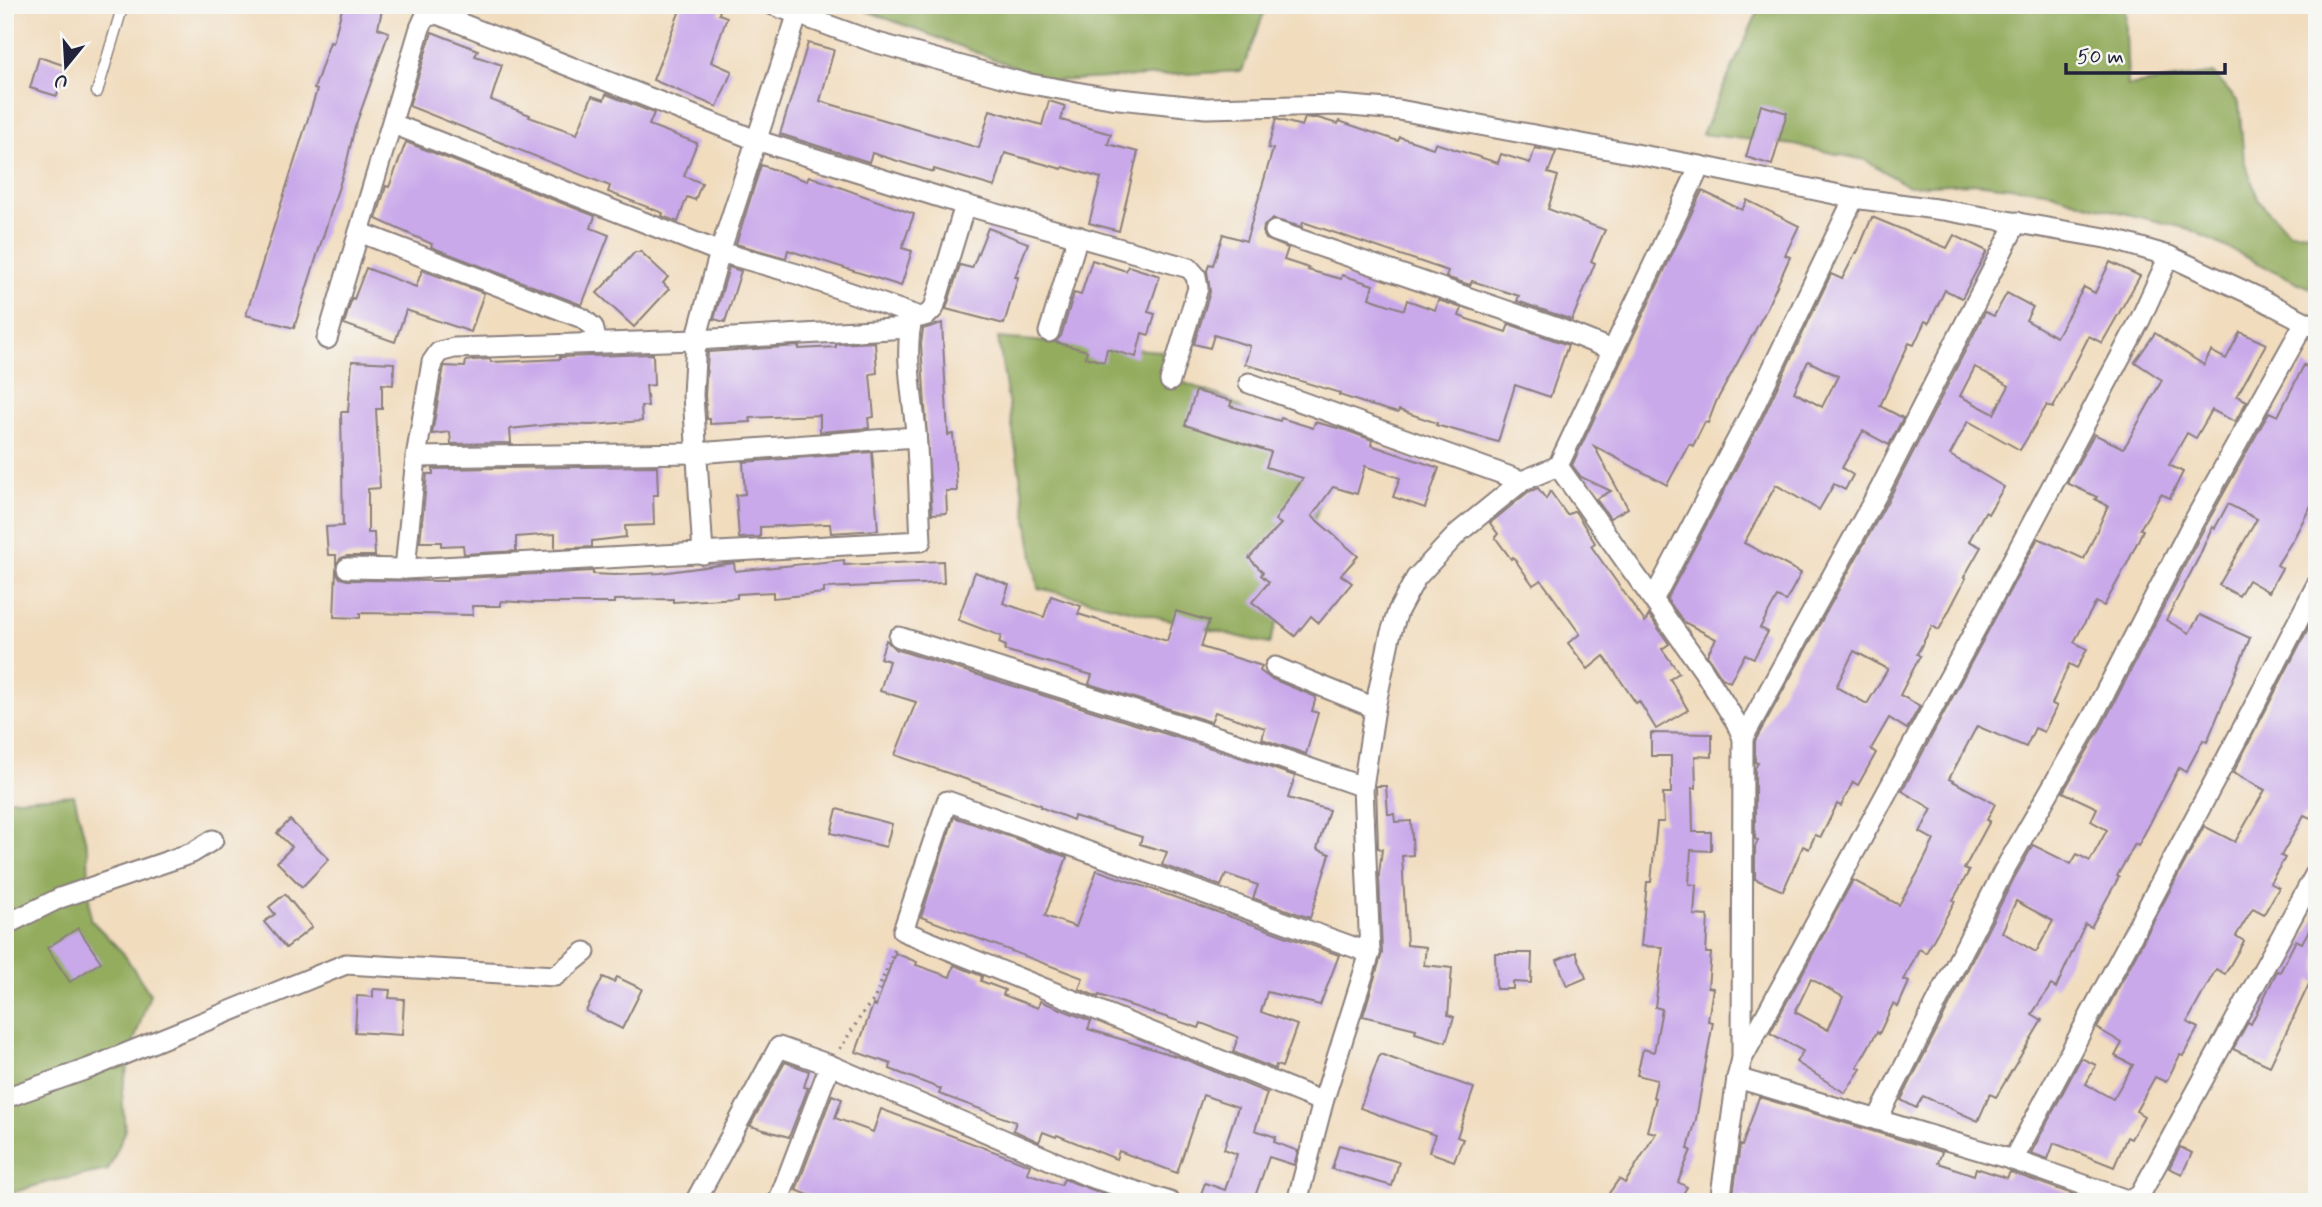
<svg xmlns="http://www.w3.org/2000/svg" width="2322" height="1207" font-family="Mynerve,sans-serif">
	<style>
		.forest { fill: #93ac5d; stroke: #5a674c; stroke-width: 2 }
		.building { fill: #c9a9ea; fill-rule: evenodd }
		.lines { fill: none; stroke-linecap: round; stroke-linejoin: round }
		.service-casing { stroke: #8a7f7c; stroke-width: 13 }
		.minor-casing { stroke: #8a7f7c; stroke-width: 23 }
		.path { stroke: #8a7f7c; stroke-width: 3.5; stroke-dasharray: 2 5; stroke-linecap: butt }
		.service { stroke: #fff; stroke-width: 10 }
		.minor { stroke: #fff; stroke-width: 19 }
	</style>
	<rect width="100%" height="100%" fill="#f6f6f2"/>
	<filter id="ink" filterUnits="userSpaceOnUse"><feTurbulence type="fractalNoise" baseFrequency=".0143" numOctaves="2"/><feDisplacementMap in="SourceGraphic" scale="14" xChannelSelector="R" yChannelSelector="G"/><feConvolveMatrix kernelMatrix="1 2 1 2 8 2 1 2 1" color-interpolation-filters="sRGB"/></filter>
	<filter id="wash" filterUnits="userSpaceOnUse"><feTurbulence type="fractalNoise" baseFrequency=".00686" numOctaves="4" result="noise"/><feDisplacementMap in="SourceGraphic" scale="28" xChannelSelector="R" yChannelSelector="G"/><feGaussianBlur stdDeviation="1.57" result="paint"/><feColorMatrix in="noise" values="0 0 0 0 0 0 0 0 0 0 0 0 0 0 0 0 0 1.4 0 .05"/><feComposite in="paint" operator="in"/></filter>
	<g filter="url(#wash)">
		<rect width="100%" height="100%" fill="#f1dcbd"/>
		<!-- forest -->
		<g class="forest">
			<polygon points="851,5 1267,5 1242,71 1052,81"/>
			<polygon points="1761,5 2125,5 2128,86 2213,73 2239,103 2244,160 2259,201 2289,232 2317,233 2317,292 2189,229 2082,203 2046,191 1973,183 1908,186 1865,160 1794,145 1702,134"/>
			<polygon points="998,338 1160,351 1182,382 1228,399 1331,474 1269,644 1038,588"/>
			<polygon points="74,795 88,851 90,919 123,953 150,994 133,1044 122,1091 125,1132 108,1170 48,1182 5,1195 5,800"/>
		</g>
		<g id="blocks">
			<!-- building -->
			<g class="building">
				<polygon points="343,5 364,5 382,10 378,28 389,32 354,130 347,161 294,328 246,315 317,90 314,89 330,42 333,43"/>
				<polygon points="682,5 709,5 720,9 719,14 727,17 711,62 732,71 717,107 653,80"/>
				<polygon points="432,32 478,50 475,56 502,65 491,100 530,115 529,117 577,134 592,96 604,100 606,94 654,113 649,125 697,143 684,176 702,183 695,200 687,197 678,222 662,216 663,213 608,192 610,186 409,106"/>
				<polygon points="808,43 834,50 820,101 979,148 990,110 1042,125 1049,101 1065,106 1061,120 1111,134 1108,144 1138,152 1119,231 1089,223 1101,178 1063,167 1062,169 1005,153 995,187 934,169 933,172 872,153 869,162 780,134"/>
				<polygon points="39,57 66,66 57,96 30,88"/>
				<polygon points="1761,105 1787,113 1772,165 1746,157"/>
				<polygon points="1305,118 1318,118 1338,124 1339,121 1398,141 1400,137 1433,148 1435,143 1498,163 1501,154 1530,163 1535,148 1556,152 1548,173 1558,176 1548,209 1605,230 1591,261 1595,263 1572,320 1517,301 1519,296 1472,281 1470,285 1446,277 1448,271 1303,222 1302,227 1273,219 1264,226 1263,233 1266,239 1288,248 1284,260 1309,268 1308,270 1341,279 1342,275 1373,285 1369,298 1404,310 1407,300 1435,310 1438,300 1462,308 1459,316 1467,319 1506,332 1509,324 1568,345 1550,397 1515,385 1498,442 1436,425 1437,423 1399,410 1398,413 1370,405 1339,395 1340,393 1245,364 1250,346 1214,335 1210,348 1194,344 1210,292 1207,271 1209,264 1213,265 1223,234 1246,241 1273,149 1268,148 1276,119 1302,126"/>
				<polygon points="406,142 595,216 591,228 609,235 582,305 431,247 432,244 376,219 386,186 389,187"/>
				<polygon points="761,165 807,181 809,176 914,214 902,248 912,251 901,286 788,250 786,258 736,244"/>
				<polygon points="1702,191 1742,210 1747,200 1799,226 1785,255 1790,257 1764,314 1716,402 1708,423 1705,422 1693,446 1689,444 1667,485 1594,446 1628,508 1610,518 1596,499 1611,491 1581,477 1572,465"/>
				<path d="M1872,217l75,31 7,-13 33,16 -25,47 -17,-8 -16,33 -4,-2 -11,24 -5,-2 -29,63 23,12 -14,27 -26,-14 -21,37 11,7 -8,15 -11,-6 -15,26 -43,-25 -32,58 57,30 -15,28 -9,-4 -17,31 8,4 -14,26 -9,-4 -15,28 -8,-4 -15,-23 9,-16 -32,-17 -17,-23 96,-182 68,-143 11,5 14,-27 1,1zM1808,361l30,15 -16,31 -28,-15z"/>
				<polygon points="988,228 1028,243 1015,277 1018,277 1004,324 946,309 960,265 972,268"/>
				<polygon points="635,252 641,252 668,277 663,283 669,289 634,327 597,293"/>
				<polygon points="1092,260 1126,271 1128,266 1160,276 1148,312 1155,314 1149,335 1142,333 1136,357 1107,349 1104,362 1085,357 1087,351 1055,342 1061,336 1074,293 1081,295"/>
				<path d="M2110,262l30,14 -38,67 -13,-7 -36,72 -6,-3 -27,45 -52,-29 -18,34 54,32 -16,27 -3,-2 -16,29 12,6 -17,30 2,1 -27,52 -7,-4 -15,28 3,2 -20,39 20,11 -13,23 -18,-11 -18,31 5,4 -18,32 -5,-3 -12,24 -4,-2 -16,33 -6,-2 -6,14 -6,-3 -20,45 -28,-12v-32l3,-7 -3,-1v-71l3,-5 -3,-1v-21l136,-246 94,-183 9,4 13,-23 26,14 -7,13 30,17 28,-50 11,6zM1975,367l34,19 -15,28 -34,-18zM1854,651l34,18 -21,35 -31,-17z"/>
				<polygon points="729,267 741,271 725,322 714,319"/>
				<polygon points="366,268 416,287 422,270 484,293 471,332 406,310 395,342 344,324 352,298 354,299"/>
				<polygon points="942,323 948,435 953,434 957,491 946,491 947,513 932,514 921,344 923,329"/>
				<path d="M2240,332l26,12 -29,52 10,5 -12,21 -23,-12 -16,28 -9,-5 -18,32 14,7 -13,26 -9,-4 -21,35 3,1 -15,32 -24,44 -8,-4 -22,40 13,7 -10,19 -8,-4 -17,40 5,2 -13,26 -9,-4 -9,19 -49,-21 -28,53 46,25 -8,16 3,1 -26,48 5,2 -16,29 2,1 -29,52 -7,-4 -15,31 5,2 -11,25 -5,-3 -14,30 -2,-2 -20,35 4,2 -16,24 -49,-31 7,-11 -33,-18 83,-153 46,25 18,-31 17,-34 -14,-8 12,-23 -30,-18 136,-253 46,21 24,-53 -13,-7 2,-2 -30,-14 27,-49 29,14 4,-5 35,-63 -27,-18 20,-29 49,32 7,-14 15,8zM1811,979l32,18 -15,33 -33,-18z"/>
				<polygon points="875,342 877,373 870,374 874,417 868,418 869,428 820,432 820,415 750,418 751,422 710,424 710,419 707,419 705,395 708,352 799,346 799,349 836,347 836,344"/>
				<polygon points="653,354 654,385 646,386 648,406 641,406 642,421 592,425 557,424 510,429 511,443 451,444 450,432 432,434 444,366 465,367 466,361 473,360 490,359 491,362 540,360 560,359 560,357"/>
				<polygon points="352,361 394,363 393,385 382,384 382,409 376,409 380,488 368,489 368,533 374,533 375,556 347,556 341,558 336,564 336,555 328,555 326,527 343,526 341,412 348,412"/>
				<path d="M2304,365l13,7v122l-23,44 -17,27 5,3 -13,24 -21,-12 -9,16 -20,-11 38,-66 -29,-15 -13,24 -3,-1 -13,30 -33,63 23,13 11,-18 50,23 -43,104 -4,-2 -17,32 -7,-4 -41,78 -3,-2 -18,32 2,1 -28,50 -6,-3 -29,64 -5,-3 -19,29 10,6 -46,77 -6,-3 -12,27 -55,-25 -7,12 -15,-8 113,-222 19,-33 38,19 6,-10 13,7 17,-31 -16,-9 6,-13 -34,-16 41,-70 97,-188 68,-122 9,4zM2016,901l37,20 -17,31 -34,-20z"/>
				<polygon points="1196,391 1232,401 1230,406 1280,421 1281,418 1313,428 1315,422 1345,430 1372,440 1371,445 1439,468 1425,508 1393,497 1400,478 1365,466 1357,494 1333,487 1312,516 1358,556 1341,575 1352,583 1319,623 1311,616 1295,636 1252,602 1269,582 1261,575 1263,572 1249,558 1281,524 1275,520 1303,478 1266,467 1271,452 1185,425"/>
				<polygon points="872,452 878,530 831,533 830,524 825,524 760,527 760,537 739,538 736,495 745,494 743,462"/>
				<polygon points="657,466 658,495 653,495 654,525 625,526 626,537 592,541 592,547 555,549 555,534 516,537 516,551 464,554 463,545 441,546 441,542 420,542 427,474 433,474 433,469"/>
				<polygon points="1538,488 1546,499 1550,491 1567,515 1575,511 1595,543 1591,546 1645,622 1649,615 1669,644 1662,649 1679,673 1670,679 1688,710 1656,729 1639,701 1636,703 1604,656 1588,669 1568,643 1580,634 1541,580 1533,585 1513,557 1511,559 1495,537 1498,534 1490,523 1528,492"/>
				<polygon points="844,560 844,565 943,561 944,583 824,588 824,593 773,598 773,592 737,594 737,598 673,602 673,599 614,600 614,603 533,603 501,601 501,606 472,606 473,615 360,613 360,618 334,617 336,571 340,578 347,580 447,581 447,579 465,578 593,571 593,574 614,575 661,573 734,563 735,571"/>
				<polygon points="975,572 1009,585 1003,603 1044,617 1051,596 1081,606 1078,614 1167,641 1176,611 1209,621 1201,647 1262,666 1260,671 1270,678 1316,697 1312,711 1318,713 1306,754 1262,739 1265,728 1215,712 1211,722 1089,684 1092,675 1004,650 1006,646 999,643 1001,636 958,620"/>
				<polygon points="2317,611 2317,783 2311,795 2317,798 2317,810 2313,819 2304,815 2281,856 2285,858 2270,883 2279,888 2264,914 2253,908 2236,936 2244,941 2225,974 2216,969 2187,1022 2198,1028 2183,1056 2180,1055 2166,1082 2155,1077 2136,1111 2144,1116 2131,1139 2127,1137 2114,1167 2054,1143 2048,1159 2031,1153 2081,1058 2096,1065 2086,1084 2113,1099 2133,1065 2115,1056 2122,1043 2097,1028 2204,826 2235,842 2265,790 2233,773"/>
				<polygon points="886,640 895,649 1227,753 1295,776 1288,798 1329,810 1317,849 1330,854 1310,918 1253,898 1258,885 1226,874 1221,886 1162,865 1167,852 1140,844 1142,837 1074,816 1073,820 1040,807 1041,805 895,755 916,702 880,691 889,661 880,658"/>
				<polygon points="1651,733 1712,734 1712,757 1695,756 1696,788 1692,788 1693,832 1711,832 1711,851 1691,850 1689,884 1696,885 1694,915 1708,916 1706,953 1711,953 1708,987 1713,988 1708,1021 1713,1022 1696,1119 1688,1149 1691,1150 1678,1182 1687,1187 1678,1202 1603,1202 1619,1179 1625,1183 1656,1133 1647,1131 1656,1098 1653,1097 1657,1080 1637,1075 1643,1049 1654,1052 1662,1009 1655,1007 1663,947 1641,946 1647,882 1651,882 1657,822 1664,822 1663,793 1671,793 1671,756 1651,756"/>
				<polygon points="1376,786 1386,786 1388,814 1394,814 1395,822 1411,821 1413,855 1402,856 1407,945 1426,947 1424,965 1452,968 1448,1015 1454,1017 1446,1042 1415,1033 1416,1029 1363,1016 1382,953 1379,875 1382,849 1378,848"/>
				<polygon points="837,809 892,824 886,847 831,833"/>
				<polygon points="954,817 1067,857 1045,916 1076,927 1097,870 1339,955 1320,1005 1267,992 1261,1012 1297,1025 1282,1067 1276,1065 1275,1069 1233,1052 1238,1037 1201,1023 1199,1028 1099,995 1098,997 1079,989 1083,978 921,917"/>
				<polygon points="290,820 329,859 302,887 277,862 292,847 277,833"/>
				<polygon points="285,894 312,927 286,948 264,922 275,914 269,907"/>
				<polygon points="2317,915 2317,982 2311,980 2270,1066 2233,1049 2248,1022 2251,1024 2277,971 2280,972 2296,940 2302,943"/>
				<polygon points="78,928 101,962 70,982 47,948"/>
				<polygon points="1576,952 1586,978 1567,986 1557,960"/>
				<polygon points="895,953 917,962 916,965 950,977 954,965 982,976 981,981 1005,990 1003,995 1038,1008 1040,1001 1091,1021 1088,1029 1182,1058 1267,1093 1255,1130 1276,1137 1274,1142 1298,1151 1294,1165 1269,1157 1253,1202 1198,1202 1205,1183 1225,1190 1237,1154 1224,1149 1238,1107 1203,1095 1177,1173 1119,1151 1116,1159 1057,1135 1056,1137 1043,1132 1039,1142 1013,1130 1016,1122 939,1094 941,1089 890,1069 891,1064 856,1052 873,1005 876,1006"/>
				<polygon points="1495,953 1532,953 1531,983 1513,982 1513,989 1496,989"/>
				<polygon points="603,977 614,982 617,977 642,989 622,1029 586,1011"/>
				<polygon points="373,989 390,990 389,998 404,999 402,1035 355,1032 357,996 373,997"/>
				<polygon points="1380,1054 1474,1088 1457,1137 1463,1139 1454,1161 1429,1152 1435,1135 1360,1108"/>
				<polygon points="785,1062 809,1071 804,1087 808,1088 789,1137 750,1126"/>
				<polygon points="832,1095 842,1099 835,1118 873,1132 881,1109 1030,1165 1027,1173 1061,1185 1064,1179 1125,1202 826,1202 796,1190"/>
				<polygon points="1759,1097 1942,1152 1938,1163 1974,1175 1976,1168 2007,1178 2010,1172 2095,1202 1761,1202 1742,1195 1740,1202 1732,1202 1740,1145 1742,1146"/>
				<polygon points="1339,1145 1399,1162 1392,1186 1332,1169"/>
				<polygon points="2180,1147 2192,1153 2182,1174 2169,1168"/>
			</g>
		</g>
	</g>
	<g filter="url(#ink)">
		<use href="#blocks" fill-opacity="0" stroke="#8a7f7c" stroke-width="2"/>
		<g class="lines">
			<defs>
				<polyline id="service" points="97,92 123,5"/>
				<g id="minor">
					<polyline points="773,5 874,42 1020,82 1110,98 1206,108 1339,105 1399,110 1700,166 1854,198 1943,210 2111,239 2169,256 2255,296 2317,328"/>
					<polyline points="393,124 720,252 797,274 920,317 927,315 934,308 965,205"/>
					<polyline points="1275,231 1560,329 1612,350"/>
					<polyline points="359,232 582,318 593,327 597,343"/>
					<polyline points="1049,332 1078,236"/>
					<polyline points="327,339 420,28 425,17 437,14 756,140 965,205 1189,268 1196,276 1198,288 1170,381"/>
					<polyline points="1249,383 1522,481"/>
					<polyline points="416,457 696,453 916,437"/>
					<polyline points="1558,466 1703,670 1736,722 1743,738 1742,1059 1737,1078 1720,1202"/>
					<polyline points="703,554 693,395 696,340 720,252 797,16"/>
					<path d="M347,568l58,1 516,-28c-2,-36 -2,-72 -5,-108 -3,-37 -13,-81 -3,-118"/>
					<polyline points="405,569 416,457 432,362 439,352 454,348 696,340 909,328"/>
					<polyline points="1653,600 1752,411 1854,198"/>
					<polyline points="899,637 1231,741 1363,787"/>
					<polyline points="1275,667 1375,708"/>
					<polyline points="1743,738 1880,489 2017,222"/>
					<polyline points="5,925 60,898 192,853 213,840"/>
					<polyline points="1742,1059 1994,595 2140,320 2169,256"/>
					<polyline points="1737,1078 2013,1160 2130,1201 2140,1195 2317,871"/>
					<polyline points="5,1098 90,1068 346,964 555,976 585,952"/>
					<polyline points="1323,1102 903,931 947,801 1370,953"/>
					<polyline points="1877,1120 2003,872 2093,716 2190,528 2305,322"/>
					<polyline points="2013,1160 2247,720 2317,584"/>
					<polyline points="695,1202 779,1047 830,1065 1090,1177 1170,1202"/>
					<polyline points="778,1202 830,1065"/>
					<polyline points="1297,1202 1323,1102 1370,953 1363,787 1375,708 1390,636 1398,611 1416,578 1459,532 1522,481 1558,466 1700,166"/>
				</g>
			</defs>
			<!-- service casing -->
			<use href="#service" class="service-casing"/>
			<!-- minor casing -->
			<use href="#minor" class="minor-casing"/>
			<!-- path -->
			<polyline class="path" points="840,1049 864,1011 874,1000 895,949"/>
			<!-- service -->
			<use href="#service" class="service"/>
			<!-- minor -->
			<use href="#minor" class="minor"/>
		</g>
	</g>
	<!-- margin -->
	<rect width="2322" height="1207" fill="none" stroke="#f6f6f2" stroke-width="28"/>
	<!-- north arrow -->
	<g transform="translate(66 66) rotate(198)" stroke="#f6f6f2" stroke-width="5" paint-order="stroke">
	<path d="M0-5L12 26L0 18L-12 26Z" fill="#22223b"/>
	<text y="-10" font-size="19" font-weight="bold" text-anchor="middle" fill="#22223b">U</text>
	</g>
	<!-- scale -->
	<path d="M2066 63v10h159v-10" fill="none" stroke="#22223b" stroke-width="3.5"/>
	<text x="2077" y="63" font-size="21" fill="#22223b" stroke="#f6f6f2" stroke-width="5" paint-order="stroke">50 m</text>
</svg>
